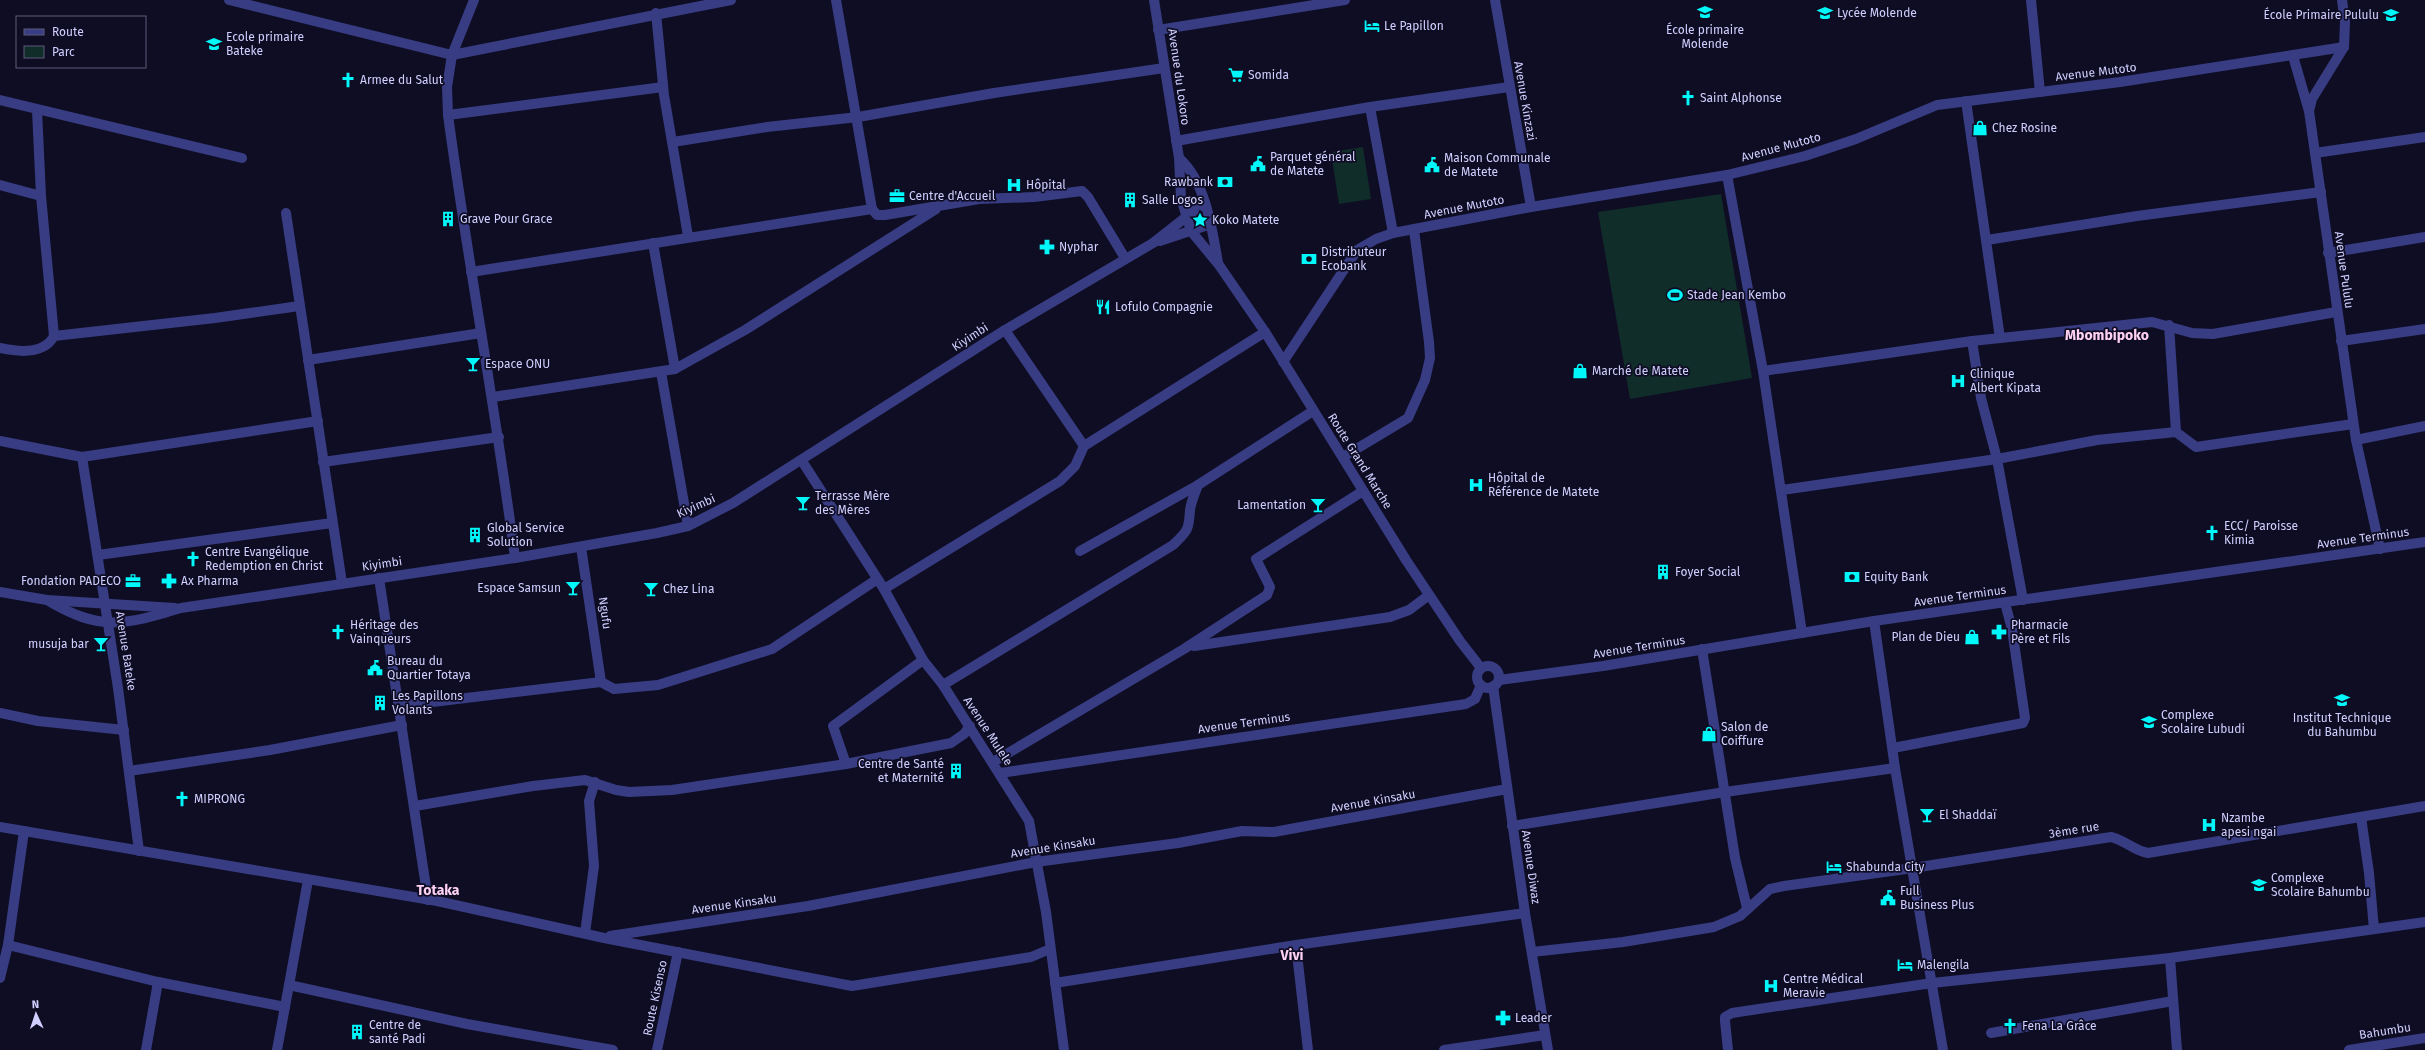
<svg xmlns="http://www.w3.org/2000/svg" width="2425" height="1050" font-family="'Fira Sans',sans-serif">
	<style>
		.green { fill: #102d29 }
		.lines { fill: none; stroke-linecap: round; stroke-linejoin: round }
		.minor { stroke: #383c83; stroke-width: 10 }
		.tertiary { stroke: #383c83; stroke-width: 10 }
		.labels { text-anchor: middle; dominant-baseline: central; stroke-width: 3.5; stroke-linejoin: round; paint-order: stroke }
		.poi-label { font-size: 12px; fill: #d0cfff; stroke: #0f0d23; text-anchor: start }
		.street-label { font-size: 12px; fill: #d0cfff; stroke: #0f0d23 }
		.quarter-label { font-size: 14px; font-weight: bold; fill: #ffd1f3; stroke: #0f0d23 }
	</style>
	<rect width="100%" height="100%" fill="#0f0d23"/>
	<!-- green -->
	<g class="green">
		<polygon points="1363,147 1371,199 1339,204 1331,152"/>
		<polygon points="1721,194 1752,378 1630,399 1598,212"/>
	</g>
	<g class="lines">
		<!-- minor -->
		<g class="minor">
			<polyline points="229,0 452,55 731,0"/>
			<path d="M474,0l-22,55 -5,32 1,28c20,149 48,295 67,443"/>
			<polyline points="836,0 872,209"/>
			<polyline points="1495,0 1531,207"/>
			<polyline points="2031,0 2040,92"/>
			<polyline points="2342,0 2345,22 2344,47 2312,99 2309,111 2356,440 2380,549"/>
			<polyline points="656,13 664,95 688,236"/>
			<polyline points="1158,30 1345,0"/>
			<polyline points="2293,56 2309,111"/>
			<polyline points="0,100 242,158"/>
			<polyline points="1966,101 2000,338"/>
			<polyline points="1370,107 1393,233"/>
			<polyline points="448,115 663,87"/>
			<polyline points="1176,141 1370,107 1509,87"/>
			<polyline points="673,142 767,127 858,117 994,93 1164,68"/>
			<polyline points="2315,153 2425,137"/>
			<polyline points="1727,175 1763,371 1802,633"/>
			<polyline points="0,185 41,196"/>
			<polyline points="286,213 342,583"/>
			<polyline points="1987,240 2137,216 2321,192"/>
			<polyline points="653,243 675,369"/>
			<polyline points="2328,253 2425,237"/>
			<polyline points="471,272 872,209 877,215 885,215 979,199 1034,197 1082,191 1088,197 1125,258"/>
			<polyline points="2169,325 2176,432 2196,447 2353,424"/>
			<polyline points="1005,330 1084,446"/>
			<polyline points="54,336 215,318 299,306"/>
			<polyline points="1972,341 1981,398 1997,459 2023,600"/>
			<polyline points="2341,341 2425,329"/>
			<path d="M0,348c18,4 44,7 54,-12l-13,-140 -4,-86"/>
			<polyline points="308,360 481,333"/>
			<polyline points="1283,362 1357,250 1376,239 1393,233 1531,207 1727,175 1805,156 1856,139 1937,105 2120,82 2344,47"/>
			<polyline points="1763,371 1972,341 2152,322 2192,333 2213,334 2336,312"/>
			<polyline points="661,372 688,526"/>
			<polyline points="493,397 675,369 745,330 936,209"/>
			<polyline points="2356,440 2425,426"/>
			<polyline points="0,441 82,457 318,421"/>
			<polyline points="82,457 118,688 139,851"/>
			<polyline points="1343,457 1408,418 1425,380 1430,358 1429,342 1414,230"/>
			<polyline points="802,461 884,589 923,660 943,685 1029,821 1046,912 1064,1050"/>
			<polyline points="323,462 499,437"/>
			<polyline points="1782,490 1997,459 2097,440 2176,432"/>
			<polyline points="581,547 601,682"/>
			<polyline points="1080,551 1198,485"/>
			<polyline points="98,555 332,523"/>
			<polyline points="379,578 428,900"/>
			<polyline points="884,589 1060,481 1075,466 1084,446 1265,332"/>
			<polyline points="1874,621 1895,768 1943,1050"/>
			<polyline points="1194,646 1390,617 1409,610 1429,595"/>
			<polyline points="1702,649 1735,858 1747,908"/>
			<path d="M943,685l230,-140c15,-14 16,-16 17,-35 1,-8 5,-17 8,-25l115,-74"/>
			<polyline points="1493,686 1525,913 1548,1050"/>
			<polyline points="399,706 601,682 614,689 658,685 772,649 876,580"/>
			<polyline points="0,713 38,721 124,730"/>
			<polyline points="1893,748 2023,723 2025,718 2012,629 2005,603"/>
			<polyline points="993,762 1184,649 1267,595 1270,587 1256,559 1363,491"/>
			<polyline points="846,764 833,726 923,660"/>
			<polyline points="129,771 270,750 402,725"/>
			<polyline points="1000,773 1466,704 1475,699 1481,685"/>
			<polyline points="415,806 533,786 585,780 616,790 629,792 672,790 846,764 951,743 964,734 970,726"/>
			<polyline points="2361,817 2369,873 2374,929"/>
			<polyline points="1512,826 1725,792 1895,768"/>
			<polyline points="0,827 437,901 604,938 852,986 1031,957 1050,949"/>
			<polyline points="585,933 594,866 589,801 595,782"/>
			<polyline points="610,936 808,906 1036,862 1178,843 1242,831 1274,832 1507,789"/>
			<polyline points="8,945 158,982 285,1007"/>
			<polyline points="1296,945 1308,1050"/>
			<path d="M1532,952l91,-10 91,-15 26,-11 30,-27 14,-3 129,-18 198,-31c14,3 23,14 37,16l277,-47"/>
			<polyline points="2170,958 2177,1050"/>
			<polyline points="0,978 8,945 24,831"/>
			<polyline points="1055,983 1296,945 1525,913"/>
			<polyline points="289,985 308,880"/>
			<polyline points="1991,1033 2173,1001"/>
			<polyline points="146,1050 158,982"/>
			<polyline points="277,1050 289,985 467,1024 613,1050"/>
			<polyline points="657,1050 678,952"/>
			<polyline points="1444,1050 1545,1035"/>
			<polyline points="1728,1050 1725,1021 1725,1017 1732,1013 1932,983 2170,958 2425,922"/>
			<polyline points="2349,1050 2425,1038"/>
		</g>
		<!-- tertiary -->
		<g class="tertiary">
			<polyline points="1154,0 1179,158 1181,198 1191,231 1219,265 1265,332 1406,560 1460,641 1481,668"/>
			<path d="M1179,158c27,24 33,71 39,105"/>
			<polyline points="1160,241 1211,224"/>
			<polyline points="0,592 47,600 175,608"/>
			<path d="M47,600c53,32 78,25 134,8l334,-50 142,-25 31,-7 45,-23 272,-173 148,-87 51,-40"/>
			<circle cx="1488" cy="677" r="11"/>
			<polyline points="1499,680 1603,666 1874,621 2425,542"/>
		</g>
	</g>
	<!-- icons -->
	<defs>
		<symbol id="school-bare" viewBox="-9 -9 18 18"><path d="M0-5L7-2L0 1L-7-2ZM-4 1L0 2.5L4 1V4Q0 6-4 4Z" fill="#00f8fa" stroke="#0f0d23" stroke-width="2.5" paint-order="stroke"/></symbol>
		<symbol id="hotel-bare" viewBox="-9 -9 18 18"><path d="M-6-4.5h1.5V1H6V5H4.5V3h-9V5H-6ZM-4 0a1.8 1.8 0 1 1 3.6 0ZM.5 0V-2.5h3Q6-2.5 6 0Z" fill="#00f8fa" stroke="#0f0d23" stroke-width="2.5" paint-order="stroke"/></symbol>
		<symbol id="supermarket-bare" viewBox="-9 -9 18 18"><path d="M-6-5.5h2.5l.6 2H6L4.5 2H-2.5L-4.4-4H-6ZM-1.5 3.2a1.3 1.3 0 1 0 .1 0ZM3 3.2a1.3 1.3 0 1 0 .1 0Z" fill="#00f8fa" stroke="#0f0d23" stroke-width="2.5" paint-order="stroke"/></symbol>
		<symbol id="church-bare" viewBox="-9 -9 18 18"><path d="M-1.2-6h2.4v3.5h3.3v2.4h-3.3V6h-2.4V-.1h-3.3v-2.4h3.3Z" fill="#00f8fa" stroke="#0f0d23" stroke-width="2.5" paint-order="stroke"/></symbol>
		<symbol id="shop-bare" viewBox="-9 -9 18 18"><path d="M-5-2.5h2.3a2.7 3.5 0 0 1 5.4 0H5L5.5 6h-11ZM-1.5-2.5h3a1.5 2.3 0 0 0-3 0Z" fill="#00f8fa" stroke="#0f0d23" stroke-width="2.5" paint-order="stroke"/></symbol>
		<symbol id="civic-bare" viewBox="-9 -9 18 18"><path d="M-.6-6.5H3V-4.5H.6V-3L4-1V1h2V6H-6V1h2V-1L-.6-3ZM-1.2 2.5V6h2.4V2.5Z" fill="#00f8fa" stroke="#0f0d23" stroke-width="2.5" paint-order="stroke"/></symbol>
		<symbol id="bank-bare" viewBox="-9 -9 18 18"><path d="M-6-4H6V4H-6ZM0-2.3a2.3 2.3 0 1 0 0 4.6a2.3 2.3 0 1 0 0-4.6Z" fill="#00f8fa" stroke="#0f0d23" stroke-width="2.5" paint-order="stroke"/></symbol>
		<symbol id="hospital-bare" viewBox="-9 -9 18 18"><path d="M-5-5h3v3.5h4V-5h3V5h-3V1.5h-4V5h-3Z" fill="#00f8fa" stroke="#0f0d23" stroke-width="2.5" paint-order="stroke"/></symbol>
		<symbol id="office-bare" viewBox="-9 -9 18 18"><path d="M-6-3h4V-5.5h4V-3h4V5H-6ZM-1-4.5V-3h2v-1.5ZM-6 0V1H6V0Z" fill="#00f8fa" stroke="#0f0d23" stroke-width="2.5" paint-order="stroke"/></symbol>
		<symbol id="building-bare" viewBox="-9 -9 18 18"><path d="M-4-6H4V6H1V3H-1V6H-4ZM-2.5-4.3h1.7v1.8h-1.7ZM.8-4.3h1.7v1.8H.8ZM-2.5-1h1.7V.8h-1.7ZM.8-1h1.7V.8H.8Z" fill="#00f8fa" stroke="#0f0d23" stroke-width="2.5" paint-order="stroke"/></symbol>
		<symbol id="sight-bare" viewBox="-9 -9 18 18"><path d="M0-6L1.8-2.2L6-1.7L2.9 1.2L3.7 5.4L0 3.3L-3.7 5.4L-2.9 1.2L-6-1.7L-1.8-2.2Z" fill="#00f8fa" stroke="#0f0d23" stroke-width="2.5" paint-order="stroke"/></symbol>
		<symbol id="pharmacy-bare" viewBox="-9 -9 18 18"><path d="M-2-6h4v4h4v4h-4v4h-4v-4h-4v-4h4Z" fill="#00f8fa" stroke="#0f0d23" stroke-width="2.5" paint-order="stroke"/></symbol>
		<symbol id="stadium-bare" viewBox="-9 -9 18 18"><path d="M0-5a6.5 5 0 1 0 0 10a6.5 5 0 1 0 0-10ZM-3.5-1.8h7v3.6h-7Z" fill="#00f8fa" stroke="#0f0d23" stroke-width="2.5" paint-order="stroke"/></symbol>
		<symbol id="restaurant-bare" viewBox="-9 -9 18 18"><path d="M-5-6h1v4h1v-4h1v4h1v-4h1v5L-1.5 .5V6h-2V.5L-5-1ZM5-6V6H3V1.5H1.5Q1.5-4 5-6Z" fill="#00f8fa" stroke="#0f0d23" stroke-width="2.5" paint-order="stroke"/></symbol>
		<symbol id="bar-bare" viewBox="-9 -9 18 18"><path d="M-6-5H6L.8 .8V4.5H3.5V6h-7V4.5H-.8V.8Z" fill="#00f8fa" stroke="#0f0d23" stroke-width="2.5" paint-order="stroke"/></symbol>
	</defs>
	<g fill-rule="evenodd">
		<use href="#school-bare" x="1694" y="1" width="22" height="22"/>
		<use href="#school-bare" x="1814" y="2" width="22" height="22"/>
		<use href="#school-bare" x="2380" y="4" width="22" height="22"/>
		<use href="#hotel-bare" x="1361" y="15" width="22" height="22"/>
		<use href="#school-bare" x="203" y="33" width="22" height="22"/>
		<use href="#supermarket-bare" x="1225" y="64" width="22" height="22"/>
		<use href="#church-bare" x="337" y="69" width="22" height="22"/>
		<use href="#church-bare" x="1677" y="87" width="22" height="22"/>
		<use href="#shop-bare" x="1969" y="117" width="22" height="22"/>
		<use href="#civic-bare" x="1247" y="153" width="22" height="22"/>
		<use href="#civic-bare" x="1421" y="154" width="22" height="22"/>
		<use href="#bank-bare" x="1214" y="171" width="22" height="22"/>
		<use href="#hospital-bare" x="1003" y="174" width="22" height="22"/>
		<use href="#office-bare" x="886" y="185" width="22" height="22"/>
		<use href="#building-bare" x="1119" y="189" width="22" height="22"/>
		<use href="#building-bare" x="437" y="208" width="22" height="22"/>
		<use href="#sight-bare" x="1189" y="209" width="22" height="22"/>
		<use href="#pharmacy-bare" x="1036" y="236" width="22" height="22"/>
		<use href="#bank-bare" x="1298" y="248" width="22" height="22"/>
		<use href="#stadium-bare" x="1664" y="284" width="22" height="22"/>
		<use href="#restaurant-bare" x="1092" y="296" width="22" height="22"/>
		<use href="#bar-bare" x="462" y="353" width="22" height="22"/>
		<use href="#shop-bare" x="1569" y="360" width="22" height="22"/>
		<use href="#hospital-bare" x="1947" y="370" width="22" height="22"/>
		<use href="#hospital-bare" x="1465" y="474" width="22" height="22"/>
		<use href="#bar-bare" x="792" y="492" width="22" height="22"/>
		<use href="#bar-bare" x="1307" y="494" width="22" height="22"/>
		<use href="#church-bare" x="2201" y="522" width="22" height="22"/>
		<use href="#building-bare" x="464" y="524" width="22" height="22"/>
		<use href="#church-bare" x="182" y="548" width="22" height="22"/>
		<use href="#building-bare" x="1652" y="561" width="22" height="22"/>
		<use href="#bank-bare" x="1841" y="566" width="22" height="22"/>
		<use href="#office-bare" x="122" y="570" width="22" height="22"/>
		<use href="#pharmacy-bare" x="158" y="570" width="22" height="22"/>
		<use href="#bar-bare" x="562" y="577" width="22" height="22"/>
		<use href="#bar-bare" x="640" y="578" width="22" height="22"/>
		<use href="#church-bare" x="327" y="621" width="22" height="22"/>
		<use href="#pharmacy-bare" x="1988" y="621" width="22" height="22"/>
		<use href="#shop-bare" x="1961" y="626" width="22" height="22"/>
		<use href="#bar-bare" x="90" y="633" width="22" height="22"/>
		<use href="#civic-bare" x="364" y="657" width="22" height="22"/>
		<use href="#school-bare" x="2331" y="689" width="22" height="22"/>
		<use href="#building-bare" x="369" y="692" width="22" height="22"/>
		<use href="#school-bare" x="2138" y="711" width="22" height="22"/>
		<use href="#shop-bare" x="1698" y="723" width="22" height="22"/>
		<use href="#building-bare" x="945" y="760" width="22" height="22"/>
		<use href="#church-bare" x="171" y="788" width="22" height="22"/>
		<use href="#bar-bare" x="1916" y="804" width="22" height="22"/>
		<use href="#hospital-bare" x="2198" y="814" width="22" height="22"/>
		<use href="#hotel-bare" x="1823" y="856" width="22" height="22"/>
		<use href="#school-bare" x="2248" y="874" width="22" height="22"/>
		<use href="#civic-bare" x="1877" y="887" width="22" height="22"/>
		<use href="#hotel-bare" x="1894" y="954" width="22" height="22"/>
		<use href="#hospital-bare" x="1760" y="975" width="22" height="22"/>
		<use href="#pharmacy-bare" x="1492" y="1007" width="22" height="22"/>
		<use href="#church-bare" x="1999" y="1015" width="22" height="22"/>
		<use href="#building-bare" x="346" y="1021" width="22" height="22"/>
	</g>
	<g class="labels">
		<!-- poi labels -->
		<g class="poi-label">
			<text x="1837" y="13">Lycée Molende</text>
			<text x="2379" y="15" text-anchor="end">École Primaire Pululu</text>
			<text x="1384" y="26">Le Papillon</text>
			<text x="1705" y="30" text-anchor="middle">École primaire<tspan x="1705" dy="14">Molende</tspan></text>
			<text x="226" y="37">Ecole primaire<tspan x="226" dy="14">Bateke</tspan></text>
			<text x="1248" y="75">Somida</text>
			<text x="360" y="80">Armee du Salut</text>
			<text x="1700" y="98">Saint Alphonse</text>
			<text x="1992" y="128">Chez Rosine</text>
			<text x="1270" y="157">Parquet général<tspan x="1270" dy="14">de Matete</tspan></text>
			<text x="1444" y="158">Maison Communale<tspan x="1444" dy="14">de Matete</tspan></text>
			<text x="1213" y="182" text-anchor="end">Rawbank</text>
			<text x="1026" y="185">Hôpital</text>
			<text x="909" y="196">Centre d'Accueil</text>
			<text x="1142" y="200">Salle Logos</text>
			<text x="460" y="219">Grave Pour Grace</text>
			<text x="1212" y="220">Koko Matete</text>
			<text x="1059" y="247">Nyphar</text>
			<text x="1321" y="252">Distributeur<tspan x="1321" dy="14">Ecobank</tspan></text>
			<text x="1687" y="295">Stade Jean Kembo</text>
			<text x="1115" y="307">Lofulo Compagnie</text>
			<text x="485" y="364">Espace ONU</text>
			<text x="1592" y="371">Marché de Matete</text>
			<text x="1970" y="374">Clinique<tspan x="1970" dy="14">Albert Kipata</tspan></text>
			<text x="1488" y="478">Hôpital de<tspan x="1488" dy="14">Référence de Matete</tspan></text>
			<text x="815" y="496">Terrasse Mère<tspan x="815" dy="14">des Mères</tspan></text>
			<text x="1306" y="505" text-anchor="end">Lamentation</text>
			<text x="2224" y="526">ECC/ Paroisse<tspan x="2224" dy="14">Kimia</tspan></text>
			<text x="487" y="528">Global Service<tspan x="487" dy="14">Solution</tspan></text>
			<text x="205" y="552">Centre Evangélique<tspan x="205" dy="14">Redemption en Christ</tspan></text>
			<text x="1675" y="572">Foyer Social</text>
			<text x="1864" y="577">Equity Bank</text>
			<text x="121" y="581" text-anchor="end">Fondation PADECO</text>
			<text x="181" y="581">Ax Pharma</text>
			<text x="561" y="588" text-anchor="end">Espace Samsun</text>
			<text x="663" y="589">Chez Lina</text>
			<text x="350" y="625">Héritage des<tspan x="350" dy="14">Vainqueurs</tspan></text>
			<text x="2011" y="625">Pharmacie<tspan x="2011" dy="14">Père et Fils</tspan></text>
			<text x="1960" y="637" text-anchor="end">Plan de Dieu</text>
			<text x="89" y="644" text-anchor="end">musuja bar</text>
			<text x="387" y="661">Bureau du<tspan x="387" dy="14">Quartier Totaya</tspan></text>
			<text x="392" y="696">Les Papillons<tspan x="392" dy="14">Volants</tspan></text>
			<text x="2161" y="715">Complexe<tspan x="2161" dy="14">Scolaire Lubudi</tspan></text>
			<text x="2342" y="718" text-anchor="middle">Institut Technique<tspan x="2342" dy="14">du Bahumbu</tspan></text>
			<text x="1721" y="727">Salon de<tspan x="1721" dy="14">Coiffure</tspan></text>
			<text x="944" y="764" text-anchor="end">Centre de Santé<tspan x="944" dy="14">et Maternité</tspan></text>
			<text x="194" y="799">MIPRONG</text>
			<text x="1939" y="815">El Shaddaï</text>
			<text x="2221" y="818">Nzambe<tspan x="2221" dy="14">apesi ngai</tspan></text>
			<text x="1846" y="867">Shabunda City</text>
			<text x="2271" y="878">Complexe<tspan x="2271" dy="14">Scolaire Bahumbu</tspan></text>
			<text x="1900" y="891">Full<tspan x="1900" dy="14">Business Plus</tspan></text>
			<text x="1917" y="965">Malengila</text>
			<text x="1783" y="979">Centre Médical<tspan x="1783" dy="14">Meravie</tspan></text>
			<text x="1515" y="1018">Leader</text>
			<text x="369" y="1025">Centre de<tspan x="369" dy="14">santé Padi</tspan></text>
			<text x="2022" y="1026">Fena La Grâce</text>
		</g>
		<!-- street labels -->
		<g class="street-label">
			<text transform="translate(2096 72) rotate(-7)">Avenue Mutoto</text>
			<text transform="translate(1179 77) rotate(82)">Avenue du Lokoro</text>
			<text transform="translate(1525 101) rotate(80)">Avenue Kinzazi</text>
			<text transform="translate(1781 147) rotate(-15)">Avenue Mutoto</text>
			<text transform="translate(1464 207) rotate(-11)">Avenue Mutoto</text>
			<text transform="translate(2344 270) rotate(82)">Avenue Pululu</text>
			<text transform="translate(970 337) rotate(-33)">Kiyimbi</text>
			<text transform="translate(1360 461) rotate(58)">Route Grand Marche</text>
			<text transform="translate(696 506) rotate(-24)">Kiyimbi</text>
			<text transform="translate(2363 538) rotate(-8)">Avenue Terminus</text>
			<text transform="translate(382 564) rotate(-8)">Kiyimbi</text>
			<text transform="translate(1960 596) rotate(-8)">Avenue Terminus</text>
			<text transform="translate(605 613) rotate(82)">Ngufu</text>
			<text transform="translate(1639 647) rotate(-9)">Avenue Terminus</text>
			<text transform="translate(126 651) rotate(81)">Avenue Bateke</text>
			<text transform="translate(1244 723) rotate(-8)">Avenue Terminus</text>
			<text transform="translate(988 731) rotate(57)">Avenue Mulele</text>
			<text transform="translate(1373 801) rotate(-10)">Avenue Kinsaku</text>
			<text transform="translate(2074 830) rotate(-9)">3ème rue</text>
			<text transform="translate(1053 847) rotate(-9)">Avenue Kinsaku</text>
			<text transform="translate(1531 867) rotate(82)">Avenue Diwaz</text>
			<text transform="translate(734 904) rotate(-8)">Avenue Kinsaku</text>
			<text transform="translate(655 998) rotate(-78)">Route Kisenso</text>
			<text transform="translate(2385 1031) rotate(-9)">Bahumbu</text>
		</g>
		<!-- quarter labels -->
		<g class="quarter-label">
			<text x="2107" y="335">Mbombipoko</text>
			<text x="438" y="890">Totaka</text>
			<text x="1292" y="955">Vivi</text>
		</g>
	</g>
	<!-- legend -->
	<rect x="16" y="16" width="130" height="52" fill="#0f0d23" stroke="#5c5b7b"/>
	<rect x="24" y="29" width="20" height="6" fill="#383c83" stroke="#5c5b7b"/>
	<text x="52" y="36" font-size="12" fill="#d0cfff">Route</text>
	<rect x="24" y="46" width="20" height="12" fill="#102d29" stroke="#5c5b7b"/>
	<text x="52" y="56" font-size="12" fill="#d0cfff">Parc</text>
	<!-- north arrow -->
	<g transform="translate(36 1014) rotate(357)" stroke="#0f0d23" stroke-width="3" paint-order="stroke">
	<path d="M0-3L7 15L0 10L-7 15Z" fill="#d0cfff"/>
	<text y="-6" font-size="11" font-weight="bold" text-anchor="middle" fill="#d0cfff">N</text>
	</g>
</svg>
